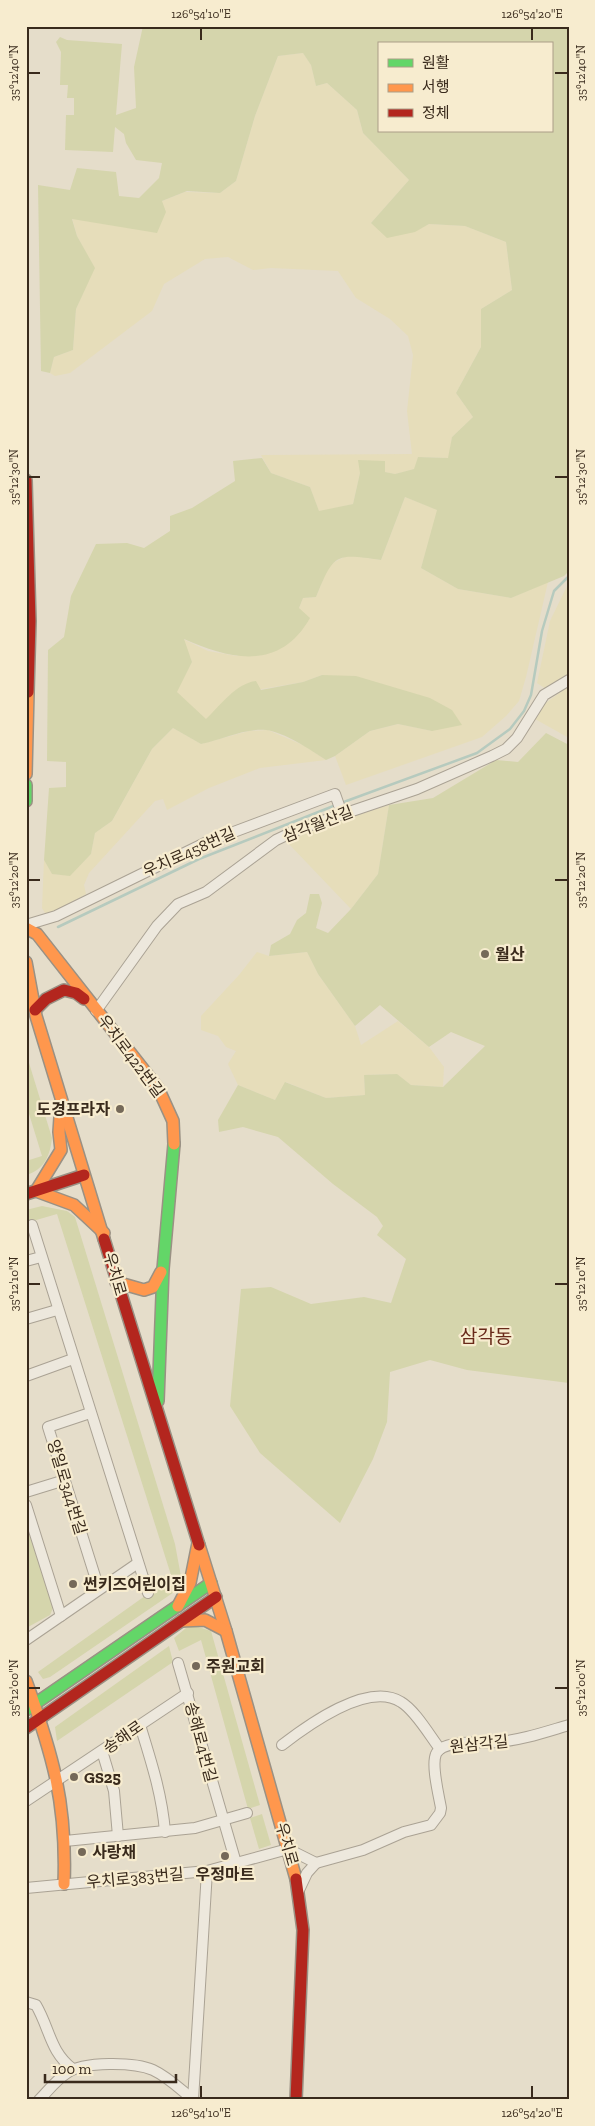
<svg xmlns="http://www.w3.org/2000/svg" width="595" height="2126" font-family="'Zilla Slab','Noto Sans KR',serif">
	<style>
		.farmland { fill: #e6ddba }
		.green { fill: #d5d5ac; fill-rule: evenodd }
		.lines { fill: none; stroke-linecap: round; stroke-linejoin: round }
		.stream { stroke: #b6cabe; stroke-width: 2.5 }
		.street-casing { stroke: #aaa294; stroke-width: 12 }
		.fast-casing { stroke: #9a9184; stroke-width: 14 }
		.slow-casing { stroke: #9a9184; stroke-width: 14 }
		.jam-casing { stroke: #9a9184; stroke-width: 14 }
		.street { stroke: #ede8dd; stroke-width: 10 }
		.fast { stroke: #63d668; stroke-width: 11 }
		.slow { stroke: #ff974d; stroke-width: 11 }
		.jam { stroke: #b3261e; stroke-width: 11 }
		.ticks { fill: none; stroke: #392a1c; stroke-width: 2 }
		.poi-dot { fill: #756959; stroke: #f7eccf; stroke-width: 2 }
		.labels { text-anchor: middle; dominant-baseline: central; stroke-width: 4.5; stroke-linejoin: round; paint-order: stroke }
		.street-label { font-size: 16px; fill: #392a1c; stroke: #f7eccf }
		.poi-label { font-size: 16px; font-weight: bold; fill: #392a1c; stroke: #f7eccf; text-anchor: start }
		.quarter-label { font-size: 19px; fill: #682919; stroke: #f7eccf }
		.neatline { fill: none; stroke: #392a1c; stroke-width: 2 }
		.ticks-label { font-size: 12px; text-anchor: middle; fill: #392a1c }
	</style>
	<rect width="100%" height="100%" fill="#e5ddca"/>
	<!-- farmland -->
	<g class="farmland">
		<polygon points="303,53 311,65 316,86 327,83 357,110 363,133 409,180 371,223 413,232 429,224 465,226 506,242 512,290 481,309 481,347 456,393 473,417 452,437 449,458 418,457 415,469 395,474 384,472 385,461 360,473 353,504 319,512 310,487 271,473 261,455 412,454 407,411 413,355 408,336 390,319 356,298 338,271 271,268 253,270 228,257 205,259 164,284 152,311 70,373 55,376 50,373 54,357 73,350 76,309 94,268 77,236 72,218 105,224 185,192 220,193 236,181 255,116 278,56"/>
		<polygon points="405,497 438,510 421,568 458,589 511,598 548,582 526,677 519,701 506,716 482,737 346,785 335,756 370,731 398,724 432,731 322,675 303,682 231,694 206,720 176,692 192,662 183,639 208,651 237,656 299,608 303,598 316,597 329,565 348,555 381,560"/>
		<polygon points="569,582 569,676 546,689 537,683 550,621"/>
		<polygon points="569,686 569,738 535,719 543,705"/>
		<polygon points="173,728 201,744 249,731 268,730 305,746 326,760 260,768 209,788 167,810 163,799 155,801 89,873 84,885 86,894 52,913 45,913 42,908 44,860 52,874 70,875 91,854 95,833 112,821 152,749"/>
		<polygon points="389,805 378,874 351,909 287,842 323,826"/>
		<polygon points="257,952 269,956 307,952 318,974 355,1026 361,1045 398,1021 429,1047 444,1067 443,1087 411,1085 396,1074 364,1075 365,1095 326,1098 286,1082 275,1100 238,1085 228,1064 236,1051 226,1047 218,1036 201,1030 201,1016 239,975"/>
	</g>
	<!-- green -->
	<g class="green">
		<path d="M143,26h426v545l-5,5 -53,22 -53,-9 -37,-21 16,-58 -32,-13 -24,63c-47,-7 -47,-6 -65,37l-13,1 -4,10 11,10c-30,53 -79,42 -126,21l8,23 -15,30 29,27c14,-13 30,-36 50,-38l5,9 42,-8 19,-7 34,1 74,22 22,12 10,15 -30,6 -34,-7 -28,7 -35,25 -9,4c-15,-10 -42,-28 -60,-30 -21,-2 -44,10 -65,14l-28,-16 -21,21 -40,72 -17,12 -4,21 -21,22 -18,-2 -8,-14 5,-72 17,-1v-25l-19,-1 1,-111 16,-13 7,-41 25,-52 31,-1 17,5 26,-17v-15l22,-8 43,-27 -2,-20 29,-3 9,15 39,14 9,24 34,-7 7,-31 -2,-13 27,1v11l10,2 19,-5 4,-12 30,1 4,-21 21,-20 -17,-24 25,-46v-38l31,-19 -6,-48 -41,-16 -36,-2 -14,8 -28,6 -16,-15 38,-43 -46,-47 -6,-23 -30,-27 -11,3 -5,-21 -8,-12 -25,3 -23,60 -19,65 -16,12 -33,-2 -25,10 4,11 -9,21 -85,-14 5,17 18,32 -19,41 -3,41 -19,7 -4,16 -9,-2 -3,-186 32,5 7,-22 39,4 3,24 20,2 20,-20 3,-15 -26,-3 -10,-17 -2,-9 -9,-7 -2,25 -48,-2 1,-35h8v-17h-7l1,-13h-8l1,-33 -5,-10 4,-5 7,3 55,4 -6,71 20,-7 -2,-41zM379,44h172v87h-172z"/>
		<polygon points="546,733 569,745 569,1383 467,1370 430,1360 390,1372 387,1422 373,1459 340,1523 260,1453 230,1406 241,1289 271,1287 311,1304 364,1297 391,1303 406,1259 377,1235 383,1226 377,1217 333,1184 278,1137 243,1127 219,1132 218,1120 238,1085 275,1100 285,1082 326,1098 365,1095 364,1075 397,1074 411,1085 443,1087 485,1046 451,1032 429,1047 380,1005 355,1026 318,974 307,952 269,956 271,945 290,934 297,920 306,913 310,894 319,894 322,903 316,928 328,933 351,909 378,874 389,805 433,798 496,760 518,762"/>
		<path d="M26,1053l26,85c-2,18 -8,32 -26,37v-14l16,-5 -16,-52z"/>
		<polygon points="42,1206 67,1211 75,1217 175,1544 182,1582 177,1590 50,1677 43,1679 38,1672 152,1591 171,1575 57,1214 26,1223 26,1210"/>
		<polygon points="26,1518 53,1608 50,1615 28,1627 26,1627"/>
		<polygon points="195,1626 211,1631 260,1805 248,1809 201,1640 179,1651 174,1638 186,1628"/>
		<polygon points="169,1646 173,1662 57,1741 55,1727"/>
		<polygon points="262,1814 271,1845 259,1849 250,1818"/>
	</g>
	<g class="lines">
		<!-- stream -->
		<g class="stream">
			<polyline points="341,803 477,753 510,729 524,711 531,695 542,631 554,591 569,576"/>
			<polyline points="58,927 199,859 336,805"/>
		</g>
		<defs>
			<g id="street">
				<polyline points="26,925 56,916 207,842 335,794 342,814"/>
				<polyline points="96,1011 157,926 178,904 206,892 276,840 299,829 417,789 492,756 506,749 517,738 544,695 569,680"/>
				<polyline points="32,1225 148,1593"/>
				<polyline points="26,1261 41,1257"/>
				<polyline points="26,1319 57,1310"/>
				<polyline points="26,1376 73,1359"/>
				<polyline points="90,1413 48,1427 99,1589"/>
				<polyline points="26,1492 65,1480"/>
				<polyline points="26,1505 61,1616"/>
				<polyline points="26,1640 138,1563"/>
				<polyline points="178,1663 236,1863"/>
				<path d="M140,1725c11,36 22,69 25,107"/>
				<path d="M282,1745c26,-20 86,-64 119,-43 14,8 29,34 39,47"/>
				<polyline points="102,1751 114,1791 118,1836"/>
				<polyline points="26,1801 188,1693"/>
				<polyline points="65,1841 195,1828 247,1813"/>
				<path d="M316,1863l47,-13 41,-18 27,-7 9,-12 1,-5c-2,-12 -10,-43 -5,-54 6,-15 48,-11 62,-12 24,-2 47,-10 71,-17"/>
				<polyline points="26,1888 207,1871 288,1849 316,1863 307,1873 299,1890"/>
				<path d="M26,2002l10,3c14,24 14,47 37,64"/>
				<path d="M39,2100c9,-9 17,-20 28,-27 16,-12 68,-11 86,-3 15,7 28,20 41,30"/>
				<polyline points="193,2100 207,1871"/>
			</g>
			<g id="fast">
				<polyline points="26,785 26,801"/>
				<polyline points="158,1401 163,1269 174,1144"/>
				<polyline points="26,1710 211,1583"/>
			</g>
			<g id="slow">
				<polyline points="26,774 28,692"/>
				<polyline points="26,928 37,934 158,1088 173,1121 174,1144"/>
				<polyline points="26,962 36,1016 104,1239"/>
				<polyline points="61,1103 59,1132 61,1150 36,1191 74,1205 104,1233"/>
				<polyline points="116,1282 144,1290 153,1287 161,1272"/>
				<polyline points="199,1545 226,1631 296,1879"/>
				<polyline points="178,1606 190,1583 198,1543"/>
				<polyline points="181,1621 205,1620 226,1631"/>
				<path d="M26,1681c27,74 41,123 38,203"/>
			</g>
			<g id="jam">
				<polyline points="26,480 30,621 28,692"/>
				<polyline points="35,1010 46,999 64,990 76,993 84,999"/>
				<polyline points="26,1194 84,1175"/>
				<polyline points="104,1239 199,1545"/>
				<polyline points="26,1728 216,1597"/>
				<polyline points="296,1879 303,1930 296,2100"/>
			</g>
		</defs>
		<!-- street casing -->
		<use href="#street" class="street-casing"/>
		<!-- fast casing -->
		<use href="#fast" class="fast-casing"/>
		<!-- slow casing -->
		<use href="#slow" class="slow-casing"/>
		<!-- jam casing -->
		<use href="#jam" class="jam-casing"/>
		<!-- street -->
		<use href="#street" class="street"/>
		<!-- fast -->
		<use href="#fast" class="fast"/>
		<!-- slow -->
		<use href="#slow" class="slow"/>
		<!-- jam -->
		<use href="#jam" class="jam"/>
	</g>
	<!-- ticks -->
	<path class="ticks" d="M201,28v12M532,28v12M28,73h12M555,73h13M28,477h12M555,477h13M28,880h12M555,880h13M28,1284h12M555,1284h13M28,1688h12M555,1688h13M201,2086v12M532,2086v12"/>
	<!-- markers -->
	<g class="poi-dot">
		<circle cx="485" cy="954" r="5"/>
		<circle cx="120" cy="1109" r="5"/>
		<circle cx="73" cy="1584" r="5"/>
		<circle cx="196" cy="1666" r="5"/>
		<circle cx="74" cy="1777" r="5"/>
		<circle cx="82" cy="1852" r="5"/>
		<circle cx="225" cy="1856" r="5"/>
	</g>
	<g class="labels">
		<!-- street labels -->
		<g class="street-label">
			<text transform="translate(318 824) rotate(-21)">삼각월산길</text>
			<text transform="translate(189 852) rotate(-24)">우치로458번길</text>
			<text transform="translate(131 1056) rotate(53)">우치로422번길</text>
			<text transform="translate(115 1274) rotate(74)">우치로</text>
			<text transform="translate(67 1487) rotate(73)">양일로344번길</text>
			<text transform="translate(123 1737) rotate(-35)">송해로</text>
			<text transform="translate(201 1742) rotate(75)">송해로4번길</text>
			<text transform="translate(479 1744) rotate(-6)">원삼각길</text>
			<text transform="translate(287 1844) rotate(74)">우치로</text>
			<text transform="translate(135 1878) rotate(-5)">우치로383번길</text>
		</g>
		<!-- poi labels -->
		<g class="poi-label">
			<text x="495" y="954">월산</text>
			<text x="110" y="1109" text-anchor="end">도경프라자</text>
			<text x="83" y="1584">썬키즈어린이집</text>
			<text x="206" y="1666">주원교회</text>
			<text x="84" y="1777">GS25</text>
			<text x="92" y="1852">사랑채</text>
			<text x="225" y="1874" text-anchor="middle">우정마트</text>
		</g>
		<!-- quarter labels -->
		<g class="quarter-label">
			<text x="486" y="1336">삼각동</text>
		</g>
	</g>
	<!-- border -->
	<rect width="595" height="2126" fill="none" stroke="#f7eccf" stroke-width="55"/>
	<!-- legend -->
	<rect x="378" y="42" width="175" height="90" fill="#f7eccf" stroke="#ab9e87"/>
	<rect x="388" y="59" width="25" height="8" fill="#63d668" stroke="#ab9e87"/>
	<text x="422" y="68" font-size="15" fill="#392a1c">원활</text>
	<rect x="388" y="84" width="25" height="8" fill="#ff974d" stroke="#ab9e87"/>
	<text x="422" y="92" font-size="15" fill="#392a1c">서행</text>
	<rect x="388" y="109" width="25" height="8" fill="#b3261e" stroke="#ab9e87"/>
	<text x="422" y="118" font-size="15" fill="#392a1c">정체</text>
	<!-- scale -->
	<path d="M45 2074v8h131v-8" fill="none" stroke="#392a1c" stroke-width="2.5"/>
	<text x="52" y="2074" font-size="15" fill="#392a1c" stroke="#f7eccf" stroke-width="4" paint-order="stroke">100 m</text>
	<rect x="28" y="28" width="540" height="2070" class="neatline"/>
	<g class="ticks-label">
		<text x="201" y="18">126°54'10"E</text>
		<text x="532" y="18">126°54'20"E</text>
		<text transform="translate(14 73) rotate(-90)" y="4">35°12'40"N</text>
		<text transform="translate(581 73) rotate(-90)" y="4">35°12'40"N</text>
		<text transform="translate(14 477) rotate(-90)" y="4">35°12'30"N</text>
		<text transform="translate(581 477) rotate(-90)" y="4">35°12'30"N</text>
		<text transform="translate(14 880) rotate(-90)" y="4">35°12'20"N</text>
		<text transform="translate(581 880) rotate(-90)" y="4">35°12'20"N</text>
		<text transform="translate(14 1284) rotate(-90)" y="4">35°12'10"N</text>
		<text transform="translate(581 1284) rotate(-90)" y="4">35°12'10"N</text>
		<text transform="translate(14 1688) rotate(-90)" y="4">35°12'00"N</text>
		<text transform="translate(581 1688) rotate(-90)" y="4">35°12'00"N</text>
		<text x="201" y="2117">126°54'10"E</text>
		<text x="532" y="2117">126°54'20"E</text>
	</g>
</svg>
